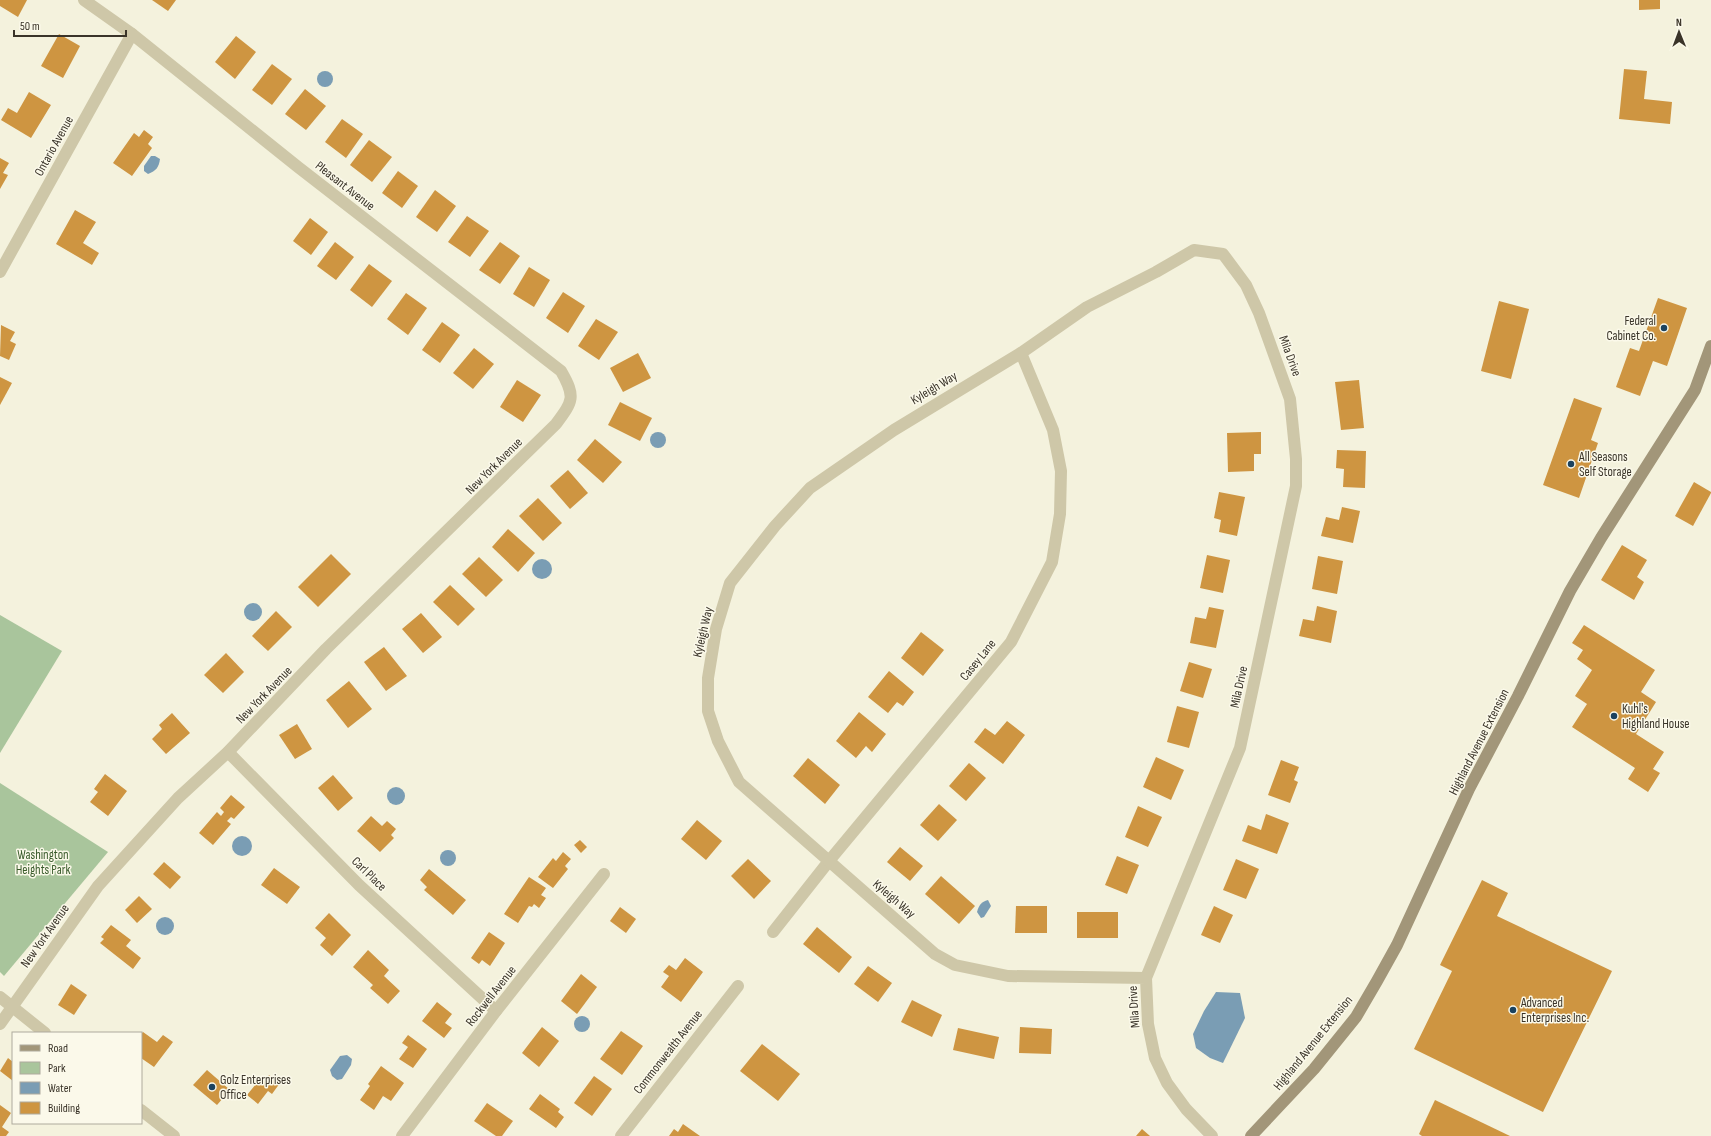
<svg xmlns="http://www.w3.org/2000/svg" width="1711" height="1136" font-family="'Sofia Sans Condensed',sans-serif">
	<style>
		.green { fill: #a9c59c }
		.water { fill: #7a9db4 }
		.building { fill: #ce9541 }
		.lines { fill: none; stroke-linecap: round; stroke-linejoin: round }
		.street { stroke: #cec7a8; stroke-width: 12 }
		.secondary { stroke: #a29679; stroke-width: 12 }
		.poi-dot { fill: #1b425f; stroke: #fbf9ea; stroke-width: 1.5 }
		.labels { text-anchor: middle; dominant-baseline: central; stroke-width: 3; stroke-linejoin: round; paint-order: stroke }
		.street-label { font-size: 13px; fill: #3a3429; stroke: #fbf9ea }
		.poi-label { font-size: 13px; fill: #3a3429; stroke: #fbf9ea; text-anchor: start }
		.park-label { font-size: 13px; fill: #385a2a; stroke: #fbf9ea }
	</style>
	<rect width="100%" height="100%" fill="#f4f2dd"/>
	<!-- green -->
	<g class="green">
		<polygon points="0,615 62,651 0,753"/>
		<polygon points="0,783 108,852 4,976 0,972"/>
	</g>
	<!-- water -->
	<g class="water">
		<circle cx="325" cy="79" r="8"/>
		<path d="M151,156h4l5,3c-1,8 -4,12 -12,15l-4,-3v-5z"/>
		<circle cx="658" cy="440" r="8"/>
		<circle cx="542" cy="569" r="10"/>
		<circle cx="253" cy="612" r="9"/>
		<circle cx="396" cy="796" r="9"/>
		<circle cx="242" cy="846" r="10"/>
		<circle cx="448" cy="858" r="8"/>
		<path d="M988,900l3,6 -7,11 -3,1 -4,-6c2,-7 4,-10 11,-12z"/>
		<circle cx="165" cy="926" r="9"/>
		<polygon points="1216,992 1240,993 1245,1018 1223,1063 1210,1058 1196,1048 1193,1034 1204,1011"/>
		<circle cx="582" cy="1024" r="8"/>
		<polygon points="347,1055 352,1059 351,1065 342,1079 337,1080 332,1076 330,1070 340,1056"/>
	</g>
	<!-- building -->
	<g class="building">
		<polygon points="0,0 27,0 18,17 0,6"/>
		<polygon points="152,0 176,0 168,11"/>
		<polygon points="1639,0 1660,0 1660,9 1639,10"/>
		<polygon points="59,34 80,46 63,78 41,66"/>
		<polygon points="236,36 256,52 235,79 215,62"/>
		<polygon points="272,64 292,79 272,105 252,90"/>
		<polygon points="1624,69 1647,71 1644,99 1672,102 1670,124 1619,119"/>
		<polygon points="305,89 326,106 306,130 285,114"/>
		<polygon points="29,92 51,105 31,138 1,120 8,108 17,113"/>
		<polygon points="342,119 363,134 346,158 325,142"/>
		<polygon points="144,130 153,137 148,144 152,148 132,176 113,163 134,133 139,137"/>
		<polygon points="369,140 392,157 372,182 350,165"/>
		<polygon points="0,158 9,163 3,173 8,175 0,189"/>
		<polygon points="398,171 418,186 402,208 382,193"/>
		<polygon points="435,190 456,206 437,232 416,217"/>
		<polygon points="75,210 96,222 83,243 99,253 92,265 56,244"/>
		<polygon points="467,216 489,231 470,257 448,242"/>
		<polygon points="310,218 328,232 311,255 293,241"/>
		<polygon points="335,242 354,257 336,280 317,266"/>
		<polygon points="500,242 520,256 500,284 479,270"/>
		<polygon points="369,264 392,281 372,307 350,290"/>
		<polygon points="529,267 550,280 534,307 513,294"/>
		<polygon points="563,292 585,306 568,333 546,318"/>
		<polygon points="406,293 427,308 408,335 387,319"/>
		<polygon points="1658,298 1687,308 1667,366 1653,361 1640,396 1616,387 1630,348 1639,351"/>
		<polygon points="1499,301 1529,309 1511,379 1481,371"/>
		<polygon points="596,319 618,332 599,360 578,346"/>
		<polygon points="442,322 460,335 440,363 422,350"/>
		<polygon points="1,325 15,332 10,341 16,344 9,360 0,356"/>
		<polygon points="474,348 494,364 473,389 453,373"/>
		<polygon points="638,353 651,378 623,392 610,368"/>
		<polygon points="0,377 12,383 0,405"/>
		<polygon points="517,380 541,395 523,422 500,407"/>
		<polygon points="1359,380 1364,428 1341,430 1335,382"/>
		<polygon points="1574,398 1602,408 1591,440 1598,443 1579,498 1543,485"/>
		<polygon points="620,402 652,418 640,441 608,425"/>
		<polygon points="1261,432 1261,454 1254,454 1254,471 1228,472 1227,433"/>
		<polygon points="595,439 622,462 603,483 577,460"/>
		<polygon points="1337,450 1366,451 1365,488 1343,487 1344,469 1336,468"/>
		<polygon points="568,470 588,493 570,509 550,486"/>
		<polygon points="1694,482 1711,492 1711,493 1693,526 1675,516"/>
		<polygon points="1219,492 1245,497 1237,536 1219,532 1221,520 1214,518"/>
		<polygon points="538,498 562,523 543,541 519,516"/>
		<polygon points="1342,507 1360,511 1353,543 1321,536 1326,517 1339,520"/>
		<polygon points="508,529 535,553 518,572 492,547"/>
		<polygon points="1622,545 1647,560 1637,577 1644,582 1634,600 1601,580"/>
		<polygon points="331,554 351,574 318,607 298,587"/>
		<polygon points="1207,555 1230,560 1223,593 1200,588"/>
		<polygon points="1318,556 1343,561 1337,594 1312,589"/>
		<polygon points="479,557 503,580 486,597 462,574"/>
		<polygon points="450,585 475,609 458,626 433,602"/>
		<polygon points="1317,606 1337,611 1331,643 1299,636 1303,619 1314,621"/>
		<polygon points="1209,607 1224,610 1216,648 1190,643 1195,617 1206,619"/>
		<polygon points="276,611 292,627 268,651 252,636"/>
		<polygon points="421,613 442,637 423,653 402,629"/>
		<polygon points="1584,625 1655,670 1641,692 1656,702 1636,734 1664,752 1653,769 1660,773 1648,792 1628,779 1635,768 1572,727 1587,704 1575,696 1592,670 1577,659 1583,650 1572,643"/>
		<polygon points="921,632 944,650 923,676 901,658"/>
		<polygon points="384,647 407,676 386,691 364,662"/>
		<polygon points="226,653 244,672 223,693 204,675"/>
		<polygon points="1189,662 1212,669 1203,698 1180,691"/>
		<polygon points="889,671 914,692 903,706 897,702 888,713 868,697"/>
		<polygon points="349,681 372,709 348,728 326,700"/>
		<polygon points="1177,706 1199,712 1189,748 1167,742"/>
		<polygon points="859,712 886,734 872,752 866,746 856,758 836,741"/>
		<polygon points="172,713 190,733 166,754 152,739 162,729 159,725"/>
		<polygon points="1007,721 1025,735 1003,764 974,742 985,728 995,735"/>
		<polygon points="297,724 312,749 295,759 279,735"/>
		<polygon points="1156,757 1184,770 1171,800 1143,787"/>
		<polygon points="808,758 840,785 825,804 793,776"/>
		<polygon points="1281,760 1299,767 1294,780 1298,782 1290,803 1268,795"/>
		<polygon points="969,763 986,778 966,801 949,786"/>
		<polygon points="105,774 127,791 108,816 90,802 98,792 94,789"/>
		<polygon points="333,775 353,798 338,811 318,788"/>
		<polygon points="231,795 245,807 234,819 231,817 227,821 231,824 213,845 199,833 217,812 221,816 224,812 220,808"/>
		<polygon points="939,804 957,820 938,841 920,825"/>
		<polygon points="1138,806 1162,817 1148,847 1125,837"/>
		<polygon points="1266,814 1289,823 1277,854 1242,841 1248,825 1261,830"/>
		<polygon points="371,816 382,826 387,821 396,829 391,835 394,838 380,852 357,831"/>
		<polygon points="697,820 722,841 706,860 681,839"/>
		<polygon points="580,840 587,847 581,853 574,845"/>
		<polygon points="900,847 923,866 910,881 887,862"/>
		<polygon points="563,852 571,859 565,866 568,869 553,888 538,877 553,858 556,861"/>
		<polygon points="1117,856 1139,865 1127,894 1105,885"/>
		<polygon points="748,859 771,881 754,899 731,876"/>
		<polygon points="1236,859 1259,869 1246,899 1223,890"/>
		<polygon points="164,862 181,877 170,889 153,874"/>
		<polygon points="274,868 300,887 287,904 261,885"/>
		<polygon points="429,869 466,900 453,915 424,890 427,887 420,880"/>
		<polygon points="941,876 975,906 959,924 925,894"/>
		<polygon points="529,877 546,888 541,895 546,898 539,908 534,904 532,907 529,906 518,923 504,914"/>
		<polygon points="1482,880 1508,893 1497,916 1612,971 1543,1112 1414,1049 1452,971 1440,965"/>
		<polygon points="139,896 152,909 137,923 125,910"/>
		<polygon points="1016,906 1047,906 1047,933 1015,933"/>
		<polygon points="1214,906 1233,915 1220,943 1201,935"/>
		<polygon points="620,907 636,919 626,933 610,921"/>
		<rect x="1077" y="912" width="41" height="26"/>
		<polygon points="329,913 351,935 332,956 320,945 326,938 315,928"/>
		<polygon points="111,925 131,940 126,946 141,958 133,969 100,943 104,939 101,937"/>
		<polygon points="817,927 852,957 839,973 803,944"/>
		<polygon points="489,932 505,943 490,966 482,960 479,964 471,958"/>
		<polygon points="368,950 389,970 384,976 400,991 388,1004 370,988 373,985 353,967"/>
		<polygon points="685,958 703,972 681,1002 661,987 669,976 663,972 669,965 676,970"/>
		<polygon points="868,966 892,983 878,1002 854,984"/>
		<polygon points="581,974 597,987 577,1014 561,1001"/>
		<polygon points="71,984 87,995 74,1015 58,1005"/>
		<polygon points="912,1000 942,1015 932,1037 901,1022"/>
		<polygon points="437,1002 452,1014 445,1023 452,1028 444,1038 422,1021"/>
		<polygon points="542,1027 559,1041 539,1067 522,1053"/>
		<polygon points="1020,1027 1052,1029 1051,1054 1019,1053"/>
		<polygon points="958,1028 999,1037 994,1059 953,1050"/>
		<polygon points="621,1031 643,1046 622,1075 600,1059"/>
		<polygon points="143,1032 157,1042 163,1035 173,1042 154,1067 141,1058 141,1034"/>
		<polygon points="408,1035 427,1049 413,1068 399,1059 408,1047 402,1043"/>
		<polygon points="762,1044 800,1074 778,1101 740,1071"/>
		<polygon points="8,1058 13,1062 13,1081 0,1071"/>
		<polygon points="381,1066 404,1083 391,1101 383,1096 374,1110 360,1100 370,1086 368,1084"/>
		<polygon points="207,1070 230,1090 217,1105 193,1085"/>
		<polygon points="269,1075 280,1083 272,1094 268,1091 258,1104 247,1095 260,1079 264,1081"/>
		<polygon points="594,1076 612,1089 592,1116 574,1103"/>
		<polygon points="540,1094 560,1109 558,1112 564,1117 556,1128 529,1109"/>
		<polygon points="1435,1100 1510,1136 1422,1136 1419,1134"/>
		<polygon points="487,1103 513,1121 502,1136 496,1136 474,1121"/>
		<polygon points="0,1105 11,1113 2,1127 9,1132 6,1136 0,1136"/>
		<polygon points="683,1124 700,1136 669,1136 674,1129 678,1132"/>
		<polygon points="1142,1129 1150,1136 1136,1136"/>
	</g>
	<g class="lines">
		<!-- street -->
		<g class="street">
			<polyline points="0,272 132,34"/>
			<polyline points="228,752 359,885 496,1011"/>
			<polyline points="773,932 829,861 1011,642 1052,562 1060,514 1061,471 1053,430 1021,353"/>
			<polyline points="1146,978 1008,976 955,965 935,954 739,782 718,741 708,711 708,678 716,629 730,583 775,526 810,488 894,430 1021,353 1087,307 1156,272 1194,250 1223,254 1246,285 1259,313 1290,399 1296,459 1296,486 1240,748 1146,978 1148,1024 1155,1058 1167,1083 1186,1109 1212,1136"/>
			<polyline points="0,997 45,1033"/>
			<path d="M0,1024l98,-138 80,-88 50,-46 98,-103 230,-225c17,-23 20,-27 5,-53l-263,-204 -166,-133 -48,-34"/>
			<polyline points="141,1110 174,1136"/>
			<polyline points="402,1136 496,1011 604,874"/>
			<polyline points="621,1136 738,986"/>
		</g>
		<!-- secondary -->
		<polyline class="secondary" points="1251,1136 1314,1069 1356,1017 1377,981 1397,945 1469,789 1518,696 1570,591 1601,538 1695,390 1711,346"/>
	</g>
	<!-- markers -->
	<g class="poi-dot">
		<circle cx="1664" cy="328" r="4"/>
		<circle cx="1571" cy="464" r="4"/>
		<circle cx="1614" cy="716" r="4"/>
		<circle cx="1513" cy="1010" r="4"/>
		<circle cx="212" cy="1087" r="4"/>
	</g>
	<g class="labels">
		<!-- street labels -->
		<g class="street-label">
			<text transform="translate(54 146) rotate(-61)">Ontario Avenue</text>
			<text transform="translate(345 186) rotate(38)">Pleasant Avenue</text>
			<text transform="translate(1290 356) rotate(70)">Mila Drive</text>
			<text transform="translate(934 388) rotate(-31)">Kyleigh Way</text>
			<text transform="translate(494 466) rotate(-45)">New York Avenue</text>
			<text transform="translate(703 632) rotate(-77)">Kyleigh Way</text>
			<text transform="translate(978 660) rotate(-51)">Casey Lane</text>
			<text transform="translate(1239 687) rotate(-78)">Mila Drive</text>
			<text transform="translate(264 695) rotate(-46)">New York Avenue</text>
			<text transform="translate(1479 742) rotate(-63)">Highland Avenue Extension</text>
			<text transform="translate(369 874) rotate(44)">Carl Place</text>
			<text transform="translate(894 899) rotate(41)">Kyleigh Way</text>
			<text transform="translate(45 936) rotate(-55)">New York Avenue</text>
			<text transform="translate(491 996) rotate(-52)">Rockwell Avenue</text>
			<text transform="translate(1134 1007) rotate(-94)">Mila Drive</text>
			<text transform="translate(1313 1043) rotate(-51)">Highland Avenue Extension</text>
			<text transform="translate(668 1052) rotate(-52)">Commonwealth Avenue</text>
		</g>
		<!-- poi labels -->
		<g class="poi-label">
			<text x="1656" y="321" text-anchor="end">Federal<tspan x="1656" dy="15">Cabinet Co.</tspan></text>
			<text x="1579" y="457">All Seasons<tspan x="1579" dy="15">Self Storage</tspan></text>
			<text x="1622" y="709">Kuhl's<tspan x="1622" dy="15">Highland House</tspan></text>
			<text x="1521" y="1003">Advanced<tspan x="1521" dy="15">Enterprises Inc.</tspan></text>
			<text x="220" y="1080">Golz Enterprises<tspan x="220" dy="15">Office</tspan></text>
		</g>
		<!-- park labels -->
		<g class="park-label">
			<text x="43" y="855">Washington<tspan x="43" dy="15">Heights Park</tspan></text>
		</g>
	</g>
	<!-- legend -->
	<rect x="12" y="1032" width="130" height="92" fill="#fbf9ea" stroke="#aeaa9d"/>
	<rect x="20" y="1045" width="20" height="6" fill="#a29679" stroke="#aeaa9d"/>
	<text x="48" y="1052" font-size="12" fill="#3a3429">Road</text>
	<rect x="20" y="1062" width="20" height="12" fill="#a9c59c" stroke="#aeaa9d"/>
	<text x="48" y="1072" font-size="12" fill="#3a3429">Park</text>
	<rect x="20" y="1082" width="20" height="12" fill="#7a9db4" stroke="#aeaa9d"/>
	<text x="48" y="1092" font-size="12" fill="#3a3429">Water</text>
	<rect x="20" y="1102" width="20" height="12" fill="#ce9541" stroke="#aeaa9d"/>
	<text x="48" y="1112" font-size="12" fill="#3a3429">Building</text>
	<!-- north arrow -->
	<g transform="translate(1679 32) rotate(359)" stroke="#fbf9ea" stroke-width="3" paint-order="stroke">
	<path d="M0-3L7 15L0 10L-7 15Z" fill="#3a3429"/>
	<text y="-6" font-size="11" font-weight="bold" text-anchor="middle" fill="#3a3429">N</text>
	</g>
	<!-- scale -->
	<path d="M14 30v6h112v-6" fill="none" stroke="#3a3429" stroke-width="2"/>
	<text x="20" y="30" font-size="12" fill="#3a3429" stroke="#fbf9ea" stroke-width="3" paint-order="stroke">50 m</text>
</svg>
